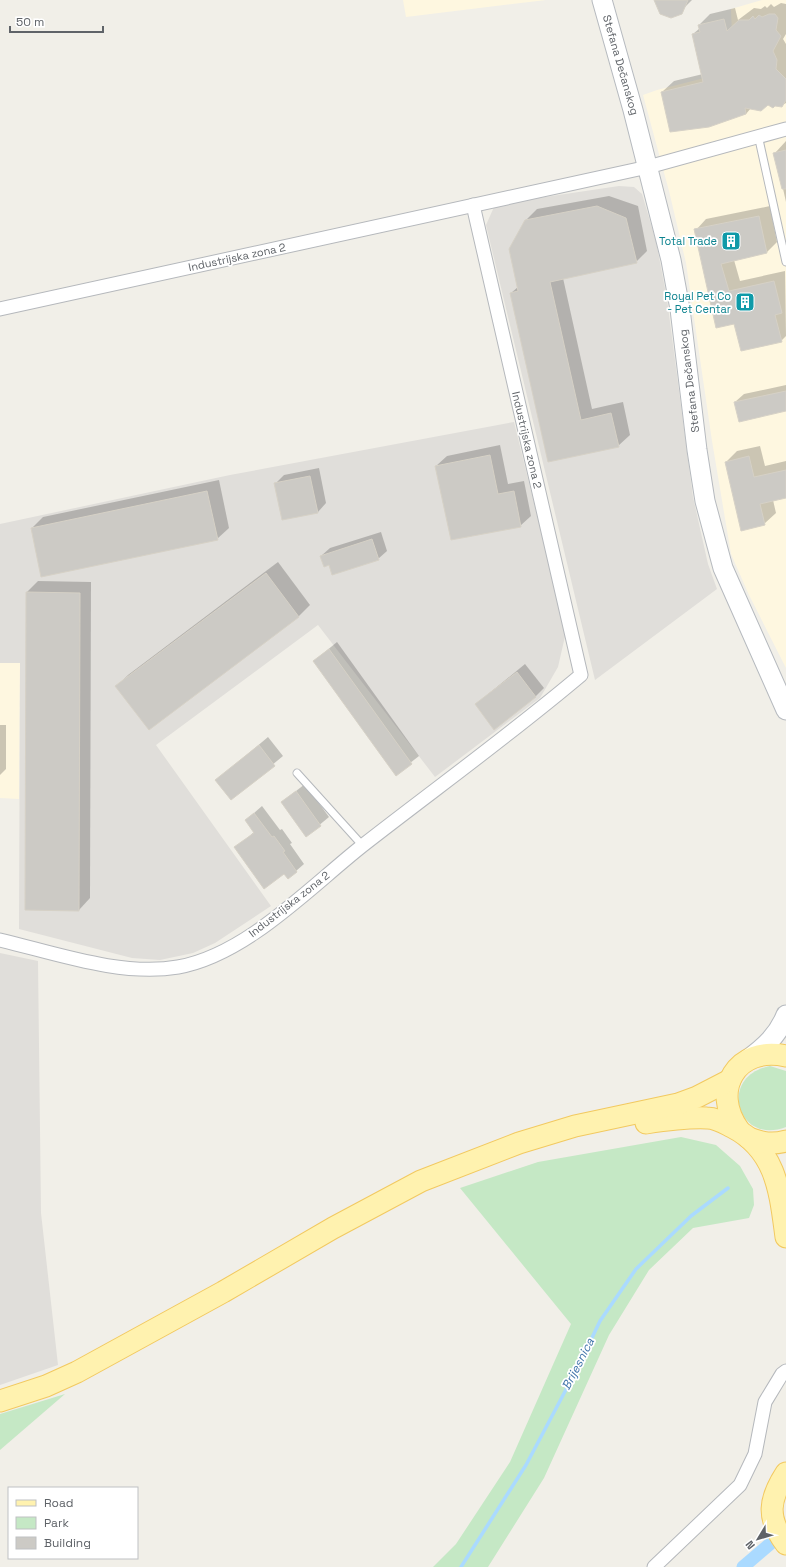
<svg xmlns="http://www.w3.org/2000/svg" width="786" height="1567" font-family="'Space Grotesk',sans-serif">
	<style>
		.commercial { fill: #fef7e0 }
		.industrial { fill: #e0deda }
		.green { fill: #c5e8c5 }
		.shadow { fill: #0003 }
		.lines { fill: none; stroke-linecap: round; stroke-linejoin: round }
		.stream { stroke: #aadaff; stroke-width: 3.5 }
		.canal { stroke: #aadaff; stroke-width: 13 }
		.building { fill: #cccac5; stroke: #d6d1c6 }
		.service-casing { stroke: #b5b8bc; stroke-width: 9 }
		.minor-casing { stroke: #b5b8bc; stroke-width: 15 }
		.secondary-casing { stroke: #b6babf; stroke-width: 21 }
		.primary-casing { stroke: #f2c960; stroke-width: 23 }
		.service { stroke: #fff; stroke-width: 7 }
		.minor { stroke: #fff; stroke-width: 13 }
		.secondary { stroke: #fff; stroke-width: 19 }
		.primary { stroke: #fff2af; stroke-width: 21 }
		.labels { text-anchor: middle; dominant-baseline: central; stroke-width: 3.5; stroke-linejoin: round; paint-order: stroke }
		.street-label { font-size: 11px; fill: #5f6368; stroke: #fff }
		.culture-label { font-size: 11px; fill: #0d838f; stroke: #fff; text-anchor: end }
		.water-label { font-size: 12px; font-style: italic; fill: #4174aa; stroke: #fff }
	</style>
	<rect width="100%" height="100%" fill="#f1efe8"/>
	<!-- commercial -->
	<g class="commercial">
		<polygon points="403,0 546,0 406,17"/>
		<polygon points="762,0 786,0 786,668 749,595 731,554 712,441 686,263 669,191 643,95 657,90 740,69 732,36 731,9"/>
		<polygon points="0,663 20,663 19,799 0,798"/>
	</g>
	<!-- industrial -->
	<g class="industrial">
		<polygon points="619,186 634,187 642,194 656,241 667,299 693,497 708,564 717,589 595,680 486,225 494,207 518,201"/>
		<polygon points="514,422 566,632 558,667 540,698 435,777 318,625 156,745 271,906 215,943 193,953 160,960 132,958 19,929 20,663 0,663 0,524 230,475"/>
		<polygon points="0,953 38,961 41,1213 58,1365 0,1385"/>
	</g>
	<!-- green -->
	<g class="green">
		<path d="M770,1066l16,5v56c-49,19 -69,-51 -16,-61z"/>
		<polygon points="681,1137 716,1145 740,1166 753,1189 754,1205 749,1218 693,1228 649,1270 609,1335 544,1478 488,1567 433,1567 456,1544 510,1462 571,1324 460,1188 538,1162"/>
		<polygon points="65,1394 0,1450 0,1414"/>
	</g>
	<!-- shadow -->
	<g class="shadow">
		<polygon points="655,0 692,0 676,16"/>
		<polygon points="781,3 786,4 786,34 783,39 786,44 786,103 781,106 768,104 751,108 746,114 662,92 674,81 703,74 693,34 700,28 699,25 710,14 735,8 738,20 754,8 761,9 765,6 767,8 771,4 774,7"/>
		<polygon points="786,141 786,202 775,153"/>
		<polygon points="609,196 638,206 647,251 636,262 563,278 592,409 623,402 630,435 618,446 548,461 511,293 518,287 525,221 537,209"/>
		<polygon points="770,206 777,242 767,252 734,260 740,281 785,271 786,336 781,341 735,323 696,230 706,219"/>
		<polygon points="786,385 786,410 735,402 744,394"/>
		<polygon points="500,445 508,484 524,481 531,516 520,526 436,466 447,456"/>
		<polygon points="760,446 765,466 786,461 786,497 773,500 776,513 764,524 726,462 737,451"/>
		<polygon points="319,468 326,503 318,512 275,484 284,475"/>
		<polygon points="219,480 229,528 217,539 32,528 43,517"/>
		<polygon points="381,532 387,551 378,559 329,564 321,556 330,548"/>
		<polygon points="278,562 310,605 299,616 149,729 117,686 128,675"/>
		<polygon points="38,581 91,582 90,898 79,910 26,593"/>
		<polygon points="337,642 419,756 396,774 314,661"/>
		<polygon points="525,664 544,688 535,697 476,704"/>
		<polygon points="0,725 6,725 6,769 0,775"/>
		<polygon points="268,737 283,756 231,799 217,780"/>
		<polygon points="305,784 329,817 306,836 282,802"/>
		<polygon points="262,806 280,830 282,829 292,843 290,844 304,864 296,871 284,873 236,848 254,832 246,820"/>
	</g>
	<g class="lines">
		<!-- stream -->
		<polyline class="stream" points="461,1567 526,1465 578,1367 600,1321 636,1269 691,1216 728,1188"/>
		<!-- canal -->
		<polyline class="canal" points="743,1567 785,1531"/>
	</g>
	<!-- building -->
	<g class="building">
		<polygon points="654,0 688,0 682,14 671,18 660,14"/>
		<polygon points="769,14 775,14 778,18 776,30 781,36 773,51 777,60 776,69 786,79 786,100 782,107 775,106 773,108 768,105 761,111 745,108 746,114 709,127 670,132 661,92 703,82 692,34 700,32 698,25 724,19 727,31 739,20 749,20 753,16 755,19 759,15 762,17"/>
		<polygon points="786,150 786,189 782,189 773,153"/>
		<polygon points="597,206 626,218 637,263 550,282 581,420 611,413 619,447 548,462 510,293 518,291 509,249 525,220"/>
		<polygon points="759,216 767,253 721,264 729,291 774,281 782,313 775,315 782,342 741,351 734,324 716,328 694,229"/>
		<polygon points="786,391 786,411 739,422 734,402"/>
		<polygon points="490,455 498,494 514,491 521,527 451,540 435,466"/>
		<polygon points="749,456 754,477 786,470 786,498 760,504 765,525 741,531 725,462"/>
		<polygon points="310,476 318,513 282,520 274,483"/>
		<polygon points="207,491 218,540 41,577 31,528"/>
		<polygon points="372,539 379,560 332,575 329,565 324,567 320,556"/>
		<polygon points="266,573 299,617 149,730 115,686"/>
		<polygon points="26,592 80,593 79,911 25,910"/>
		<polygon points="329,649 412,764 396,776 313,661"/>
		<polygon points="517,672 536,697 494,730 475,704"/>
		<polygon points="259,745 275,766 231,800 215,780"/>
		<polygon points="296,791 321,826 306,837 281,802"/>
		<polygon points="254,813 272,837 274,836 285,851 283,852 297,872 288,879 284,874 264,889 234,847 254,833 245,820"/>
	</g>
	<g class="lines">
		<defs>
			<g id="service">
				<polyline points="758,135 786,262"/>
				<polyline points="297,773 363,846"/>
			</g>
			<g id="minor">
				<polyline points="0,309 648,167 786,129"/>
				<path d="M0,940c55,13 122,37 178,27 68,-12 131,-79 184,-121 73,-57 148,-111 219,-171l-108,-470"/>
				<polyline points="654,1567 740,1485 755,1454 765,1402 782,1374 786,1371"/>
			</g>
			<g id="secondary">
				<polyline points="602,0 633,110 671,260 680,309 697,450 705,501 723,568 786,710"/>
				<path d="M747,1060c18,-13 31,-25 39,-45"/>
			</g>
			<g id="primary">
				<path d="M646,1123c20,-3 40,-6 61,-5 9,0 17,5 25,9 45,23 48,66 54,110"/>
				<path d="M739,1130c-29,-40 -2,-85 47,-74"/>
				<path d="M749,1138c13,5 23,7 37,3"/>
				<polyline points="0,1401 46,1386 77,1372 223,1292 333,1228 421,1181 519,1143 575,1126 678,1104 697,1097 730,1080"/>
				<path d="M786,1473c-17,26 -20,45 0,71"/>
			</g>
		</defs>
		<!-- service casing -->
		<use href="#service" class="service-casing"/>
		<!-- minor casing -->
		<use href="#minor" class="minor-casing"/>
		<!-- secondary casing -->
		<use href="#secondary" class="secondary-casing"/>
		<!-- primary casing -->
		<use href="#primary" class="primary-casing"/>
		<!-- service -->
		<use href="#service" class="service"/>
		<!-- minor -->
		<use href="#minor" class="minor"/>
		<!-- secondary -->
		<use href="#secondary" class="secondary"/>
		<!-- primary -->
		<use href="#primary" class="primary"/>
	</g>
	<!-- icons -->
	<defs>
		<symbol id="building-square" viewBox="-11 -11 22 22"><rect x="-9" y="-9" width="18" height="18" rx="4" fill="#0f9aa8" stroke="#fff"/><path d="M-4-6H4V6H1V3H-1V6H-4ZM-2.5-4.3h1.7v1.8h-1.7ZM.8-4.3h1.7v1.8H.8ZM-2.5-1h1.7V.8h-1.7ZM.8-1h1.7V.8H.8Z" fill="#fff"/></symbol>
	</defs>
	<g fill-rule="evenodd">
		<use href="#building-square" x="720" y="230" width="22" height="22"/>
		<use href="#building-square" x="734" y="291" width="22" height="22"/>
	</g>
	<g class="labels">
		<!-- street labels -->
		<g class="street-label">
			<text transform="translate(621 65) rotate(74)">Stefana Dečanskog</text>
			<text transform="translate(237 257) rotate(-12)">Industrijska zona 2</text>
			<text transform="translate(689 381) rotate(-97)">Stefana Dečanskog</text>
			<text transform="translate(527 440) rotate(77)">Industrijska zona 2</text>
			<text transform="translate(289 904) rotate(-38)">Industrijska zona 2</text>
		</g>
		<!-- culture labels -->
		<g class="culture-label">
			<text x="717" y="241">Total Trade</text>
			<text x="731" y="296">Royal Pet Co<tspan x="731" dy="13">- Pet Centar</tspan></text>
		</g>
		<!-- water labels -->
		<g class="water-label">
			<text transform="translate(578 1364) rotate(-63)">Brijesnica</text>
		</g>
	</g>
	<!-- legend -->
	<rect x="8" y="1487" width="130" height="72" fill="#ffffff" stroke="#bfc1c3"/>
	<rect x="16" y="1500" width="20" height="6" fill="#fff2af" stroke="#bfc1c3"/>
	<text x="44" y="1507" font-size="12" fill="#5f6368">Road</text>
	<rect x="16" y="1517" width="20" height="12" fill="#c5e8c5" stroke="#bfc1c3"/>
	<text x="44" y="1527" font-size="12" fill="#5f6368">Park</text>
	<rect x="16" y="1537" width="20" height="12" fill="#cccac5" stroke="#bfc1c3"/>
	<text x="44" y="1547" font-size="12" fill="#5f6368">Building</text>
	<!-- north arrow -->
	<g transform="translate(758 1539) rotate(232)" stroke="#ffffff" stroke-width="3" paint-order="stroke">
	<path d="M0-3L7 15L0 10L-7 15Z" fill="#5f6368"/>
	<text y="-6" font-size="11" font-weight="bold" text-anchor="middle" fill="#5f6368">N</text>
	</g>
	<!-- scale -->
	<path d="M10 26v6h93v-6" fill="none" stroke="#5f6368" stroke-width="2"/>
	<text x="16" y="26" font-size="12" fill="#5f6368" stroke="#ffffff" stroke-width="3" paint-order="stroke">50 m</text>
</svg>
